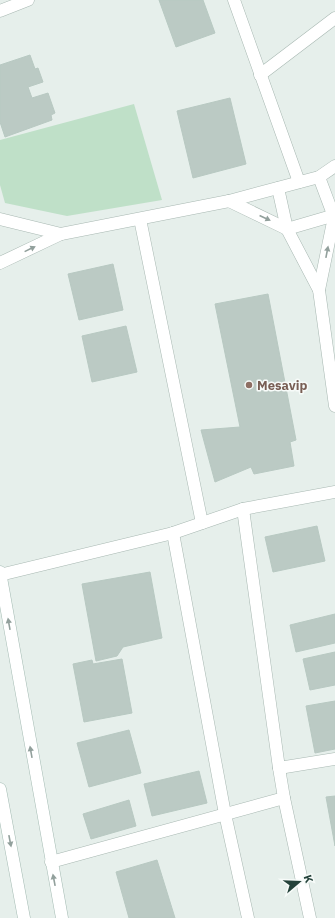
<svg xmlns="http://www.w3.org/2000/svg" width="335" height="918" font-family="'IBM Plex Sans',sans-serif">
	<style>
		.green { fill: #bfe0c8 }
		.building { fill: #bbcac4; stroke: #b8c9c2 }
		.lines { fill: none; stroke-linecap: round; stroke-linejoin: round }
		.street-casing { stroke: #a8b8b2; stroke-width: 13 }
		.secondary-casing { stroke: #a4bbb3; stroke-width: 13 }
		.street { stroke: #fff; stroke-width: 12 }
		.secondary { stroke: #fff; stroke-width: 12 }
		.oneway { fill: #92a09c }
		.education-dot { fill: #8d6e63; stroke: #f7fbf9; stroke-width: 1.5 }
		.labels { text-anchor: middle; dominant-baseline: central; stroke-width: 3; stroke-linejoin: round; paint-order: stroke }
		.education-label { font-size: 13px; font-weight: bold; fill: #785e54; stroke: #f7fbf9; text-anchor: start }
	</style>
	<rect width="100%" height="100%" fill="#e6efeb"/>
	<!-- green -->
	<polygon class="green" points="134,104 162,200 67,216 5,203 0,185 0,140"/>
	<!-- building -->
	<g class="building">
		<polygon points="159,0 203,0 215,33 176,47"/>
		<polygon points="30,55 35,69 38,68 43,82 28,87 32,98 48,93 55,113 51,115 52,120 5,137 0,122 0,65"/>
		<polygon points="230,98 246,164 193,178 177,111"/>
		<polygon points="113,264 123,310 79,320 68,274"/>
		<polygon points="268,294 296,440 290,442 294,466 254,474 251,467 215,482 201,430 240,427 215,304"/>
		<polygon points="126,326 137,372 92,382 82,336"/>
		<polygon points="317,526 325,561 273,572 265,537"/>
		<polygon points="150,572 162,638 123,647 117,656 96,661 82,584"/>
		<polygon points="335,614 335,643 296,652 290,625"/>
		<polygon points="335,652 335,685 310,690 303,659"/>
		<polygon points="122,659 132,713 84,722 73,664 92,660 93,664"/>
		<polygon points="335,701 335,749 315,753 306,706"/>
		<polygon points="129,730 141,773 89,787 77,743"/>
		<polygon points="199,771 207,803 152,816 144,784"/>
		<polygon points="335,796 335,846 326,797"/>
		<polygon points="129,800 136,826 91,839 83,814"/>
		<polygon points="157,860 175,918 129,918 116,872"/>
	</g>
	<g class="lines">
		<defs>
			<g id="street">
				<polyline points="234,0 299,182"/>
				<polyline points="0,11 28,0"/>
				<polyline points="260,75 335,18"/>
				<polyline points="319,177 334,217 319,290"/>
				<polyline points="278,188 287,229 319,290 335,406"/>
				<polyline points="229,201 287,229 335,215"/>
				<polyline points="0,219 61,234"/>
				<polyline points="140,219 202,523"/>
				<polyline points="0,263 61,234 229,201 319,177 335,166"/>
				<polyline points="243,509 279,768 284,798 310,918"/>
				<polyline points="173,533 225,814 248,918"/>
				<polyline points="0,575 173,533 243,509 335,492"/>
				<polyline points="279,768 335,759"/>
				<polyline points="51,862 284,798"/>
			</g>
			<g id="secondary">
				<polyline points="0,572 62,918"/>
				<polyline points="0,789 24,918"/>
			</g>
		</defs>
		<!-- street casing -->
		<use href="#street" class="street-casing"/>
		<!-- secondary casing -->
		<use href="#secondary" class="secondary-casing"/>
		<!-- street -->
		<use href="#street" class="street"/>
		<!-- secondary -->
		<use href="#secondary" class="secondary"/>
	</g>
	<!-- one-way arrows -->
	<defs><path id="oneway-solid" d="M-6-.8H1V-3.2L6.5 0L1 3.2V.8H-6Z"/></defs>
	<g class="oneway">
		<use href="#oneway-solid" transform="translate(265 218) rotate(25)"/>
		<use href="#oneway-solid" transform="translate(30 249) rotate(-26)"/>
		<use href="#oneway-solid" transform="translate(327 252) rotate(-79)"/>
		<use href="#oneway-solid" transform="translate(9 624) rotate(-100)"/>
		<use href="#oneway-solid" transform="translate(31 752) rotate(-100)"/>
		<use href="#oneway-solid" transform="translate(10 841) rotate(79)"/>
		<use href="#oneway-solid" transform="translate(54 880) rotate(-101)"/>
	</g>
	<!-- markers -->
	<circle class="education-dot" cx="249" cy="385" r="4"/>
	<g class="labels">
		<!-- education labels -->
		<g class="education-label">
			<text x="257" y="385">Mesavip</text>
		</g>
	</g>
	<!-- north arrow -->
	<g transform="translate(299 882) rotate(71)" stroke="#f7fbf9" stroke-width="3" paint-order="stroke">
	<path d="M0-3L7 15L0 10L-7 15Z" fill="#24423a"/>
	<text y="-6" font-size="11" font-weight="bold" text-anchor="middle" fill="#24423a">K</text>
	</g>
</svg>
